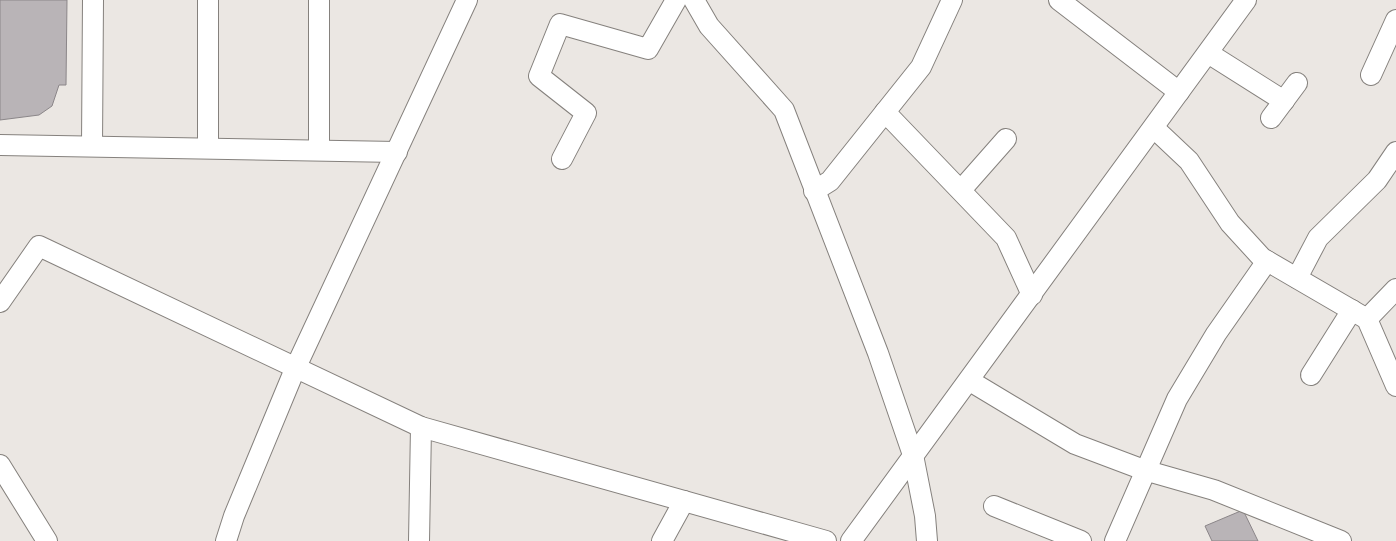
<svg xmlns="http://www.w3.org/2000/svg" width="1396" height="541" font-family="'Roboto Serif',serif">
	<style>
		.building { fill: #b9b4b7; stroke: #8b8689 }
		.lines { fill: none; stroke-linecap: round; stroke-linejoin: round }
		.minor-casing { stroke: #85817d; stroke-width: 22 }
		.minor { stroke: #fff; stroke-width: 20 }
	</style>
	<rect width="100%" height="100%" fill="#ebe7e3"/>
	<!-- building -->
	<g class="building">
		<polygon points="0,0 67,0 66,85 59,85 52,106 39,115 0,120"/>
		<polygon points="1243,510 1258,541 1212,541 1205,526"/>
	</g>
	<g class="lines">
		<defs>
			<g id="minor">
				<polyline points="694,0 709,26 784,110 878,353 913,455 925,516 927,541"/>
				<polyline points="1059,0 1179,92"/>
				<polyline points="1208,53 1284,101"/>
				<polyline points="1371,75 1396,20"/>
				<polyline points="885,112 1006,238 1032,295"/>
				<polyline points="1271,118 1297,83"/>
				<polyline points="1154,128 1189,161 1230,223 1262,258 1367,319 1396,386"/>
				<polyline points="0,145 397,152"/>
				<polyline points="92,145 93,0"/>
				<polyline points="208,147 208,0"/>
				<polyline points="319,150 319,0"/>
				<polyline points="562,159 586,113 539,76 560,24 648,49 676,0"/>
				<polyline points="961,190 1006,139"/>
				<polyline points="814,191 830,181 921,67 952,0"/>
				<polyline points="1297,278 1318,238 1377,180 1396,152"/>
				<polyline points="0,302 39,246 421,427 826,541"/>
				<polyline points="1367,319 1396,289"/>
				<polyline points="1311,375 1352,310"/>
				<polyline points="970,381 1075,444 1144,470 1214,490 1341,541"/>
				<polyline points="0,465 47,541"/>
				<polyline points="994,506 1081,541"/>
				<polyline points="226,541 234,516 295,369 467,0"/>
				<polyline points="419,541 421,427"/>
				<polyline points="662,541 684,501"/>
				<polyline points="851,541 1246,0"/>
				<polyline points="1115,541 1177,399 1216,334 1267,261"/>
			</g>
		</defs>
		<!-- minor casing -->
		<use href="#minor" class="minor-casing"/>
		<!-- minor -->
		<use href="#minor" class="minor"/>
	</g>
</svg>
